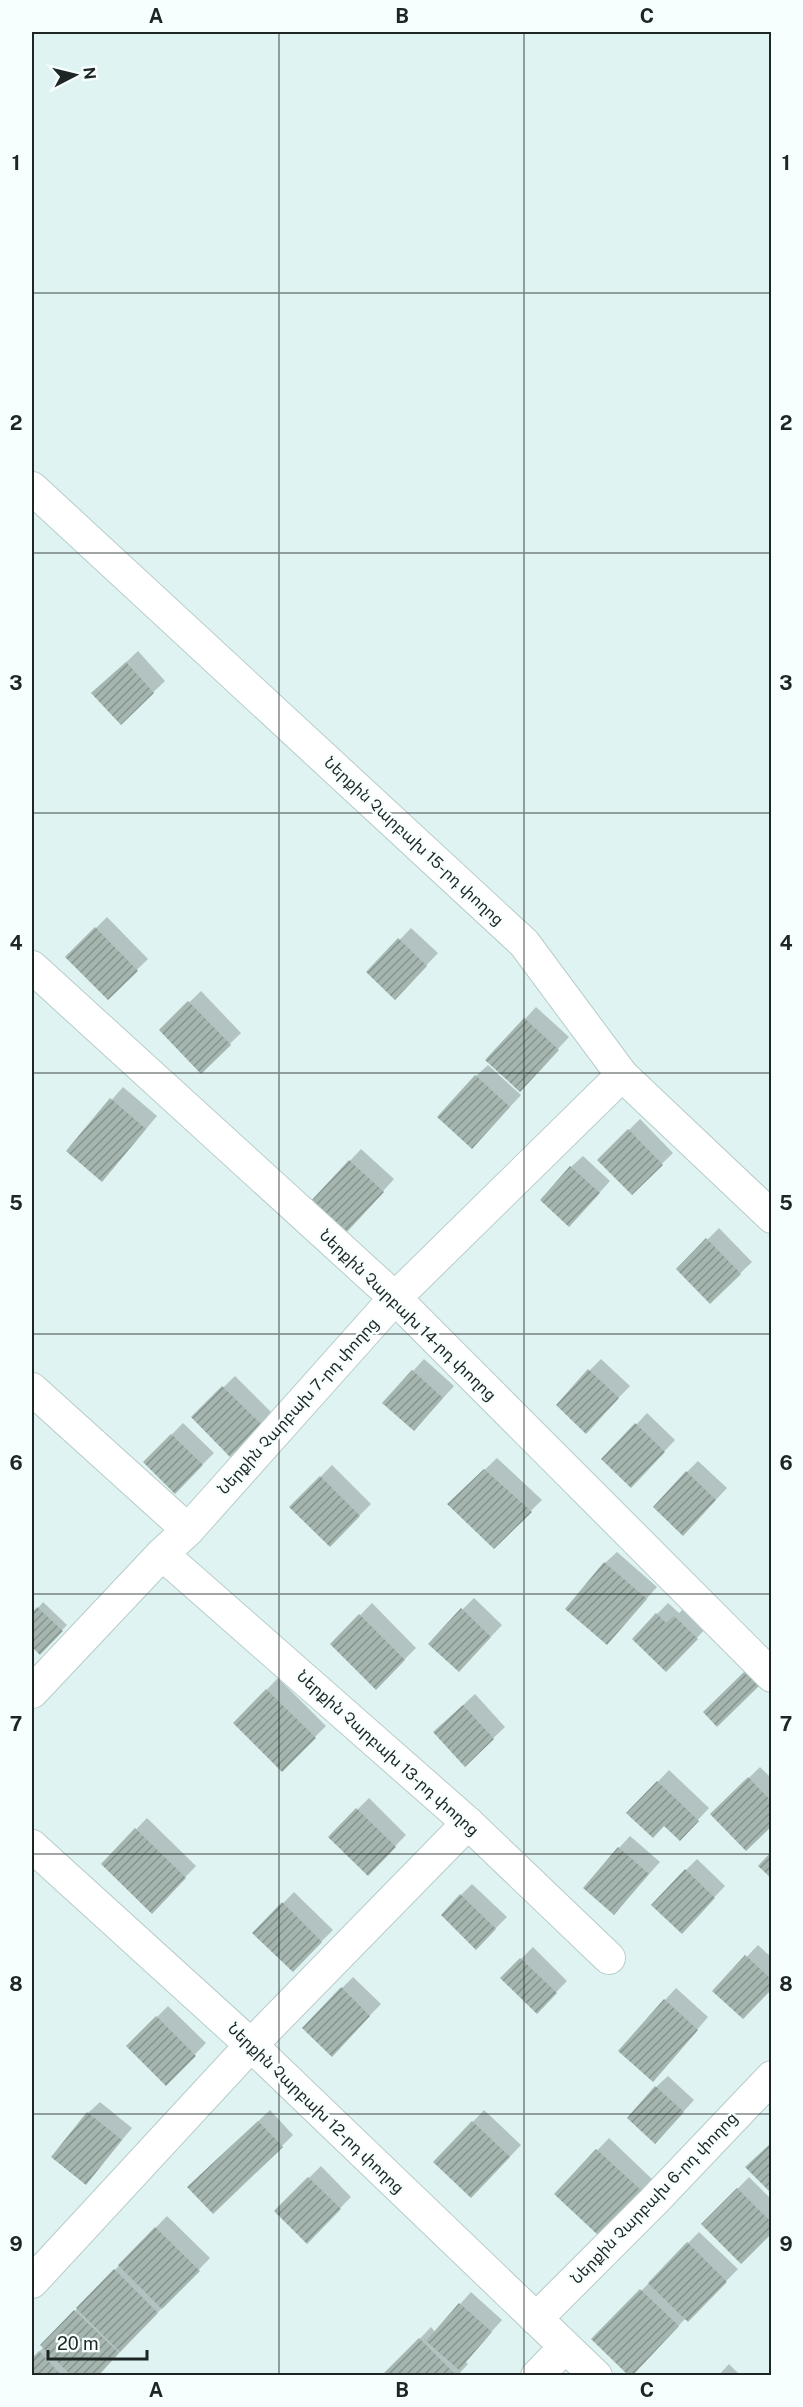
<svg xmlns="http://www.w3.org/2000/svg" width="803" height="2407" font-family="'Public Sans','Noto Sans Armenian',sans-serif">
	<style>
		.shadow { fill: #0003 }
		.building { fill: url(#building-hatch) }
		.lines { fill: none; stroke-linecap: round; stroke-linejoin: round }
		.minor-casing { stroke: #b7ccca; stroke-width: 34 }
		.minor { stroke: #fff; stroke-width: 32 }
		.grid { fill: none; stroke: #1e2625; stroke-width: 1.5; stroke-opacity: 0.55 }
		.labels { text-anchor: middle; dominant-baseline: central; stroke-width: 5; stroke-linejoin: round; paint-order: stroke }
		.street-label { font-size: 16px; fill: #1e2625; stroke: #f6fffe }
		.neatline { fill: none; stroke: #1e2625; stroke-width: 2 }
		.grid-label { font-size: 20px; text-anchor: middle; font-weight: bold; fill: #1e2625 }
	</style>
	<defs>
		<pattern id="building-hatch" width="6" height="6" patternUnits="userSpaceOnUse" patternTransform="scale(1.5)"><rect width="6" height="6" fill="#a4b6af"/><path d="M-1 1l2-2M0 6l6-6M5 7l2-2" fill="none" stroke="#85948e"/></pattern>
	</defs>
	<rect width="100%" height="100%" fill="#dff4f2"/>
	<!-- shadow -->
	<g class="shadow">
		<polygon points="138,651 165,681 121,723 105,682"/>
		<polygon points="107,917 148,959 108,998 67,957"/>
		<polygon points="411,928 438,953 407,986 369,972"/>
		<polygon points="201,991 241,1033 201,1072 161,1030"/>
		<polygon points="536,1007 569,1037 531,1078 487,1060"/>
		<polygon points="488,1065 521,1095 483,1136 476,1076"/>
		<polygon points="123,1087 157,1116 113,1168 68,1150"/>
		<polygon points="640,1119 673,1153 632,1193 599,1160"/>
		<polygon points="361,1149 394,1179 357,1220 312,1202"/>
		<polygon points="583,1156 610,1181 581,1213 571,1167"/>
		<polygon points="719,1228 752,1262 710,1302 678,1269"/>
		<polygon points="424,1359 454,1386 425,1418 384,1403"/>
		<polygon points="601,1359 630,1386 597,1420 590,1370"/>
		<polygon points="235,1376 272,1413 230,1455 193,1417"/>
		<polygon points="647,1413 675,1440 643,1474 636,1425"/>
		<polygon points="183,1423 214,1453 175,1492 145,1462"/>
		<polygon points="497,1458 542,1500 494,1547 449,1504"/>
		<polygon points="698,1461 727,1488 695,1522 687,1472"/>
		<polygon points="332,1465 371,1504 330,1545 291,1507"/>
		<polygon points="617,1552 657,1587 607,1643 605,1563"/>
		<polygon points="474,1598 502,1625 470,1659 462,1610"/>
		<polygon points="43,1602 67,1625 40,1653 32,1645 32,1615"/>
		<polygon points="372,1603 416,1648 376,1688 332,1644"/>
		<polygon points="668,1603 679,1613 686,1606 708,1626 678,1658 657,1614"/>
		<polygon points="278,1678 326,1726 282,1770 235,1723"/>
		<polygon points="475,1694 505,1727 465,1765 446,1721"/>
		<polygon points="760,1767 772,1779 772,1824 712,1814"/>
		<polygon points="669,1770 709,1808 680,1839 664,1824 628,1813"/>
		<polygon points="369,1798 406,1835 368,1874 330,1837"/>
		<polygon points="147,1818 196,1866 152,1912 103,1864"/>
		<polygon points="630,1836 660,1862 614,1913 619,1848"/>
		<polygon points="697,1859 725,1886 693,1920 686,1870"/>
		<polygon points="472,1884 507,1917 476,1948 461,1895"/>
		<polygon points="294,1892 333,1930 293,1970 254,1933"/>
		<polygon points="758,1945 772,1958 772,1987 714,1991"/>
		<polygon points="533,1947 567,1981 537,2012 502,1978"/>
		<polygon points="353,1977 381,2004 343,2043 342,1988"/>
		<polygon points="676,1988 708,2017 664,2068 665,2000"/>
		<polygon points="168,2006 206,2043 166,2084 128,2046"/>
		<polygon points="668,2076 694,2100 667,2130 656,2087"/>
		<polygon points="100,2102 132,2128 86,2183 88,2113"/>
		<polygon points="270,2110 293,2135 282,2146 201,2176"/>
		<polygon points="484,2110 521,2145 483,2185 435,2162"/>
		<polygon points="609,2138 652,2179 611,2223 556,2194"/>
		<polygon points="321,2166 351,2197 307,2242 276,2211"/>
		<polygon points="749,2177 772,2200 772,2231 703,2224"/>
		<polygon points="167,2216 210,2258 97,2376 32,2376 32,2360 75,2311"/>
		<polygon points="699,2232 738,2269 688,2320 686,2318 631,2375 594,2339"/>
		<polygon points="471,2292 502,2320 465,2361 468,2364 457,2376 384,2376 431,2327 435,2332"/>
		<polygon points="729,2364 741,2376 718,2376"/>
	</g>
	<!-- building -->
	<g class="building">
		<polygon points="126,662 154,693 121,725 91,693"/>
		<polygon points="95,927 138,971 108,1000 65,957"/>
		<polygon points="398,938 427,966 395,1000 366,972"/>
		<polygon points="188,1001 231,1045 201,1074 159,1030"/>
		<polygon points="524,1018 559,1050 520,1092 485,1060"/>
		<polygon points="475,1075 510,1107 472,1149 437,1117"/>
		<polygon points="110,1098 146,1129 102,1182 66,1151"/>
		<polygon points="628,1129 663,1165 632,1195 597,1160"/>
		<polygon points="349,1160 384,1192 345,1234 310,1202"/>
		<polygon points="570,1166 600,1193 569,1227 540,1200"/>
		<polygon points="706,1238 741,1274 710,1304 676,1269"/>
		<polygon points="588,1369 619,1398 586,1434 556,1405"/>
		<polygon points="412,1370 443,1398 414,1431 382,1403"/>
		<polygon points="222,1386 262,1425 230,1457 191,1417"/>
		<polygon points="635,1423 665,1452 631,1488 601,1459"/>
		<polygon points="171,1434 203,1465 175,1494 143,1462"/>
		<polygon points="484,1469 532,1512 494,1549 447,1504"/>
		<polygon points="686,1471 716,1500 683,1536 653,1507"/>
		<polygon points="320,1476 360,1516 330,1547 289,1507"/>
		<polygon points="604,1562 647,1599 607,1645 565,1609"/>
		<polygon points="37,1607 63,1631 40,1655 32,1647 32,1613"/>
		<polygon points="461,1608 491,1637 459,1672 428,1644"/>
		<polygon points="656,1613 666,1623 674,1616 698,1639 666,1672 632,1639"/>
		<polygon points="359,1614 405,1660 376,1690 330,1644"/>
		<polygon points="745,1671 759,1686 717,1727 703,1712"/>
		<polygon points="266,1689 316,1738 282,1772 233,1723"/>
		<polygon points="463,1705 494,1739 465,1767 433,1732"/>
		<polygon points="748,1777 772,1802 772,1826 746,1851 710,1814"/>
		<polygon points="657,1781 699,1821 680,1841 664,1826 653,1838 626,1813"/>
		<polygon points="356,1808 396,1847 368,1876 328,1837"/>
		<polygon points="135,1828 186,1878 152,1914 101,1864"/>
		<polygon points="618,1847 649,1874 614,1915 583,1888"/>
		<polygon points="772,1851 772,1879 758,1866"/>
		<polygon points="685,1869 715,1898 682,1934 651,1905"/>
		<polygon points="460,1894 496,1929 476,1950 441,1915"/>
		<polygon points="282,1902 322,1942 293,1972 252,1933"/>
		<polygon points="745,1955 772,1980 772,1989 743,2019 712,1991"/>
		<polygon points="520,1958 557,1993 537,2014 500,1978"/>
		<polygon points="341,1987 370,2016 332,2057 302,2028"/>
		<polygon points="664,1999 698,2030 653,2082 618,2051"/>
		<polygon points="156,2016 196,2056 166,2086 126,2046"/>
		<polygon points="655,2086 684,2112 655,2144 627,2118"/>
		<polygon points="87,2112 122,2140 86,2185 51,2157"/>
		<polygon points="258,2121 283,2147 213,2214 187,2187"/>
		<polygon points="472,2121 510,2157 471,2198 433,2162"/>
		<polygon points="772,2142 772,2194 745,2167"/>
		<polygon points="596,2149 642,2191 599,2236 554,2194"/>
		<polygon points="308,2177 341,2209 307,2244 274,2211"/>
		<polygon points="737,2188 772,2223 772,2233 741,2264 701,2224"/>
		<polygon points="155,2227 200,2271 162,2309 118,2265"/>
		<polygon points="687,2242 727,2282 688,2322 648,2283"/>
		<polygon points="114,2269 158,2313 120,2352 76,2308"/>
		<polygon points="640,2289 679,2326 632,2376 629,2376 591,2339"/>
		<polygon points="459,2303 492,2332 459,2370 426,2341"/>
		<polygon points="74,2310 119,2353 98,2376 72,2376 40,2345"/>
		<polygon points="419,2338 457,2376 381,2376"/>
		<polygon points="39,2351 62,2376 32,2376 32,2358"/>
	</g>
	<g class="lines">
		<defs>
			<g id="minor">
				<polyline points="32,488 524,943 622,1075 772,1217"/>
				<polyline points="32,967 395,1298 772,1676"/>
				<polyline points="32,1389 188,1530"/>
				<polyline points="162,1554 468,1823 609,1958"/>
				<polyline points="32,1692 162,1554 188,1530 395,1298 622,1075"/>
				<polyline points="32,1846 251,2045 596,2376"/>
				<polyline points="32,2282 251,2045 468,1823"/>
				<polyline points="536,2319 653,2202 772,2077"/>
				<polyline points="537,2376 565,2347"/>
			</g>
		</defs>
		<!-- minor casing -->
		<use href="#minor" class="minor-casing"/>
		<!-- minor -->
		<use href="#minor" class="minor"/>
	</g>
	<!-- grid -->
	<path class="grid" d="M279,32v2344M524,32v2344M32,293h740M32,553h740M32,813h740M32,1073h740M32,1334h740M32,1594h740M32,1854h740M32,2114h740"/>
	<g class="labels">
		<!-- street labels -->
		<g class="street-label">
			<text transform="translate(414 841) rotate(43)">Ներքին Չարբախ 15-րդ փողոց</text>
			<text transform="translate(408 1315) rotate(44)">Ներքին Չարբախ 14-րդ փողոց</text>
			<text transform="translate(298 1406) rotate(-48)">Ներքին Չարբախ 7-րդ փողոց</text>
			<text transform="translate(388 1753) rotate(42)">Ներքին Չարբախ 13-րդ փողոց</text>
			<text transform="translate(316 2108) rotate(44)">Ներքին Չարբախ 12-րդ փողոց</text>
			<text transform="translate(654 2198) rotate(-46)">Ներքին Չարբախ 6-րդ փողոց</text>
		</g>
	</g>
	<!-- border -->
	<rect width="803" height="2407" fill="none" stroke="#f6fffe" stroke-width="66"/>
	<!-- north arrow -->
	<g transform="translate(75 75) rotate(83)" stroke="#f6fffe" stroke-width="4.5" paint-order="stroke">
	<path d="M0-4.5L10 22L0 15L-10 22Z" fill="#1e2625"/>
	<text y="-9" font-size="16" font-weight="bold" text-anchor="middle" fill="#1e2625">N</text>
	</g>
	<!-- scale -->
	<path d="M48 2350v9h99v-9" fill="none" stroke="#1e2625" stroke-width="3"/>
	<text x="57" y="2350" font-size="18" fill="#1e2625" stroke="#f6fffe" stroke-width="4.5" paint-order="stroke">20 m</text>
	<rect x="33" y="33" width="737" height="2341" class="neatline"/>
	<g class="grid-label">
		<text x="156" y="23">A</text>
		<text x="402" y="23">B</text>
		<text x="647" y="23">C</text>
		<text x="16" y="170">1</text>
		<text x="786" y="170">1</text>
		<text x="16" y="430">2</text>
		<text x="786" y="430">2</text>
		<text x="16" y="690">3</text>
		<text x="786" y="690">3</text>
		<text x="16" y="950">4</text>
		<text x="786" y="950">4</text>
		<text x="16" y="1210">5</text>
		<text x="786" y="1210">5</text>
		<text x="16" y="1470">6</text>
		<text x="786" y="1470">6</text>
		<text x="16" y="1731">7</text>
		<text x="786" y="1731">7</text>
		<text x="16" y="1991">8</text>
		<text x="786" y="1991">8</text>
		<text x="16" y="2251">9</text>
		<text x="786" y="2251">9</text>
		<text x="156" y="2397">A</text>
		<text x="402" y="2397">B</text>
		<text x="647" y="2397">C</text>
	</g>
</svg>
